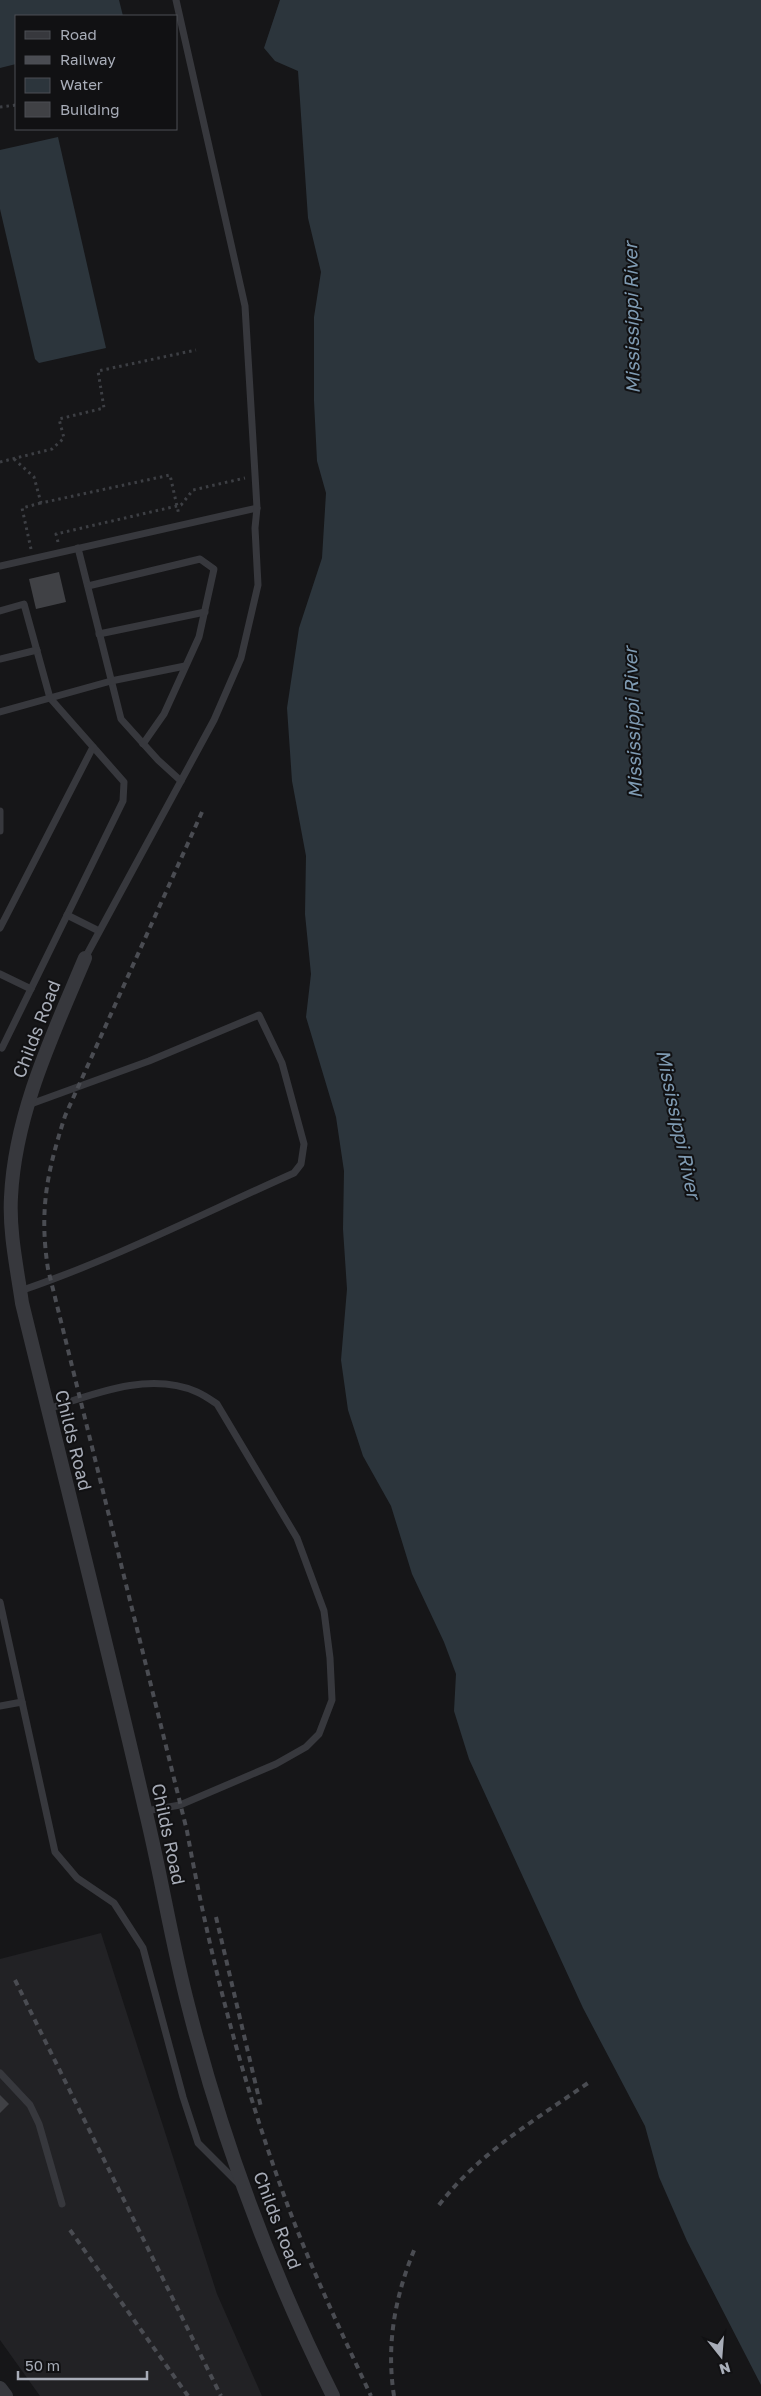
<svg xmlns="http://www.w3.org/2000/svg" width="761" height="2396" font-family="'Golos Text',sans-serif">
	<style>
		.built { fill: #222225 }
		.water { fill: #2c353c }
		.building { fill: #404145 }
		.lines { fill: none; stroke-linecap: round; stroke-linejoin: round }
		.path { stroke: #3d3f44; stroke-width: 3; stroke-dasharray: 2.5 4; stroke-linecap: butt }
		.lane { stroke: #37383d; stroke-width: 7 }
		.street { stroke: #37383d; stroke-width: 14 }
		.rail { stroke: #4a4c52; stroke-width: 4; stroke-dasharray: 6 5; stroke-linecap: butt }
		.labels { text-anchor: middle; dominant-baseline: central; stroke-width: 4; stroke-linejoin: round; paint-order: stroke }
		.street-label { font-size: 18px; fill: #a8adb8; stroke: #111113 }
		.water-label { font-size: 19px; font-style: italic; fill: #7f9bb3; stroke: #111113 }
	</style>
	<rect width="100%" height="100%" fill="#161618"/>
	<!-- built -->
	<polygon class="built" points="101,1933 217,2294 262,2396 40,2396 0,2340 0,1959"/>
	<!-- water -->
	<g class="water">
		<polygon points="0,0 119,0 123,16 16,16 16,64 0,68"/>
		<polygon points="280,0 761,0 761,2385 687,2241 659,2177 645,2126 583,2008 469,1759 454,1711 456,1674 444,1642 412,1574 391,1506 363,1456 348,1410 341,1360 347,1289 343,1229 344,1171 336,1117 306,1017 311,974 305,914 306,856 292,781 287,708 299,628 322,558 326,493 317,461 314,401 314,317 321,272 308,218 298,71 275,61 264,48"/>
		<polygon points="58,137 106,348 39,363 35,359 0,209 0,150"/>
	</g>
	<!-- building -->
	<g class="building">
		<polygon points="59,572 66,602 36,609 29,579"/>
		<polygon points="0,2095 9,2104 0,2113"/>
	</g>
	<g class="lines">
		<!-- path -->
		<g class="path">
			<polyline points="0,107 16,105"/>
			<polyline points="14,459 34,477 41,503 170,475 179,515"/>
			<polyline points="0,462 52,449 64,438 59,419 104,408 98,371 196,350"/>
			<polyline points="58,542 56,534 181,505 193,490 245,478"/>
			<polyline points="31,549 22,508 41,503"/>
		</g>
		<!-- lane -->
		<g class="lane">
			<polyline points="78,548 121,719 158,760 181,781"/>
			<polyline points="0,566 257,508"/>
			<polyline points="88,586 200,559 214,569 199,637 164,714 143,744"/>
			<polyline points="0,611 24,604 50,698 124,782 123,801 2,1048"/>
			<polyline points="99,634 205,612"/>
			<polyline points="0,659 37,650"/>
			<polyline points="0,712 111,681 185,666"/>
			<polyline points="0,811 0,831"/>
			<polyline points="67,915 99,931"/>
			<polyline points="0,928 93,747"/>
			<polyline points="85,958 214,720 241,658 258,585 255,528 257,508 245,306 176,0"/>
			<polyline points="0,974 31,989"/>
			<path d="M20,1291c94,-32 184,-78 274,-118l7,-9 3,-20 -22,-81 -23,-48 -110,46 -121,44"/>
			<path d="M48,1409c46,-15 101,-38 149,-17 7,3 14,8 20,12l80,134 27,73 6,47 2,42 -13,34 -13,13 -30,17 -96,41 -34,6"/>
			<polyline points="0,1602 22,1702"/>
			<polyline points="0,1706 22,1702 55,1852 77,1878 114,1903 143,1948 183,2097 198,2143 240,2185"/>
			<polyline points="0,2073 30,2105 39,2124 62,2204"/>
		</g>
		<!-- street -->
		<g class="street">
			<path d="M85,958c-32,76 -70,155 -74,239 -2,35 6,71 11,106 41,168 84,337 123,506 16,65 26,131 43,196 34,134 83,267 145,391"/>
			<polyline points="0,2388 6,2396"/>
		</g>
		<!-- rail -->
		<g class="rail">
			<path d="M202,812l-137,304c-18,56 -26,94 -17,153l139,562c24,133 59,266 107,391 23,59 50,116 77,174"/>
			<polyline points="216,1917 261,2107"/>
			<polyline points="15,1980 221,2396"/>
			<path d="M439,2205c40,-52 96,-85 149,-122"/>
			<polyline points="70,2230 188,2396"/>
			<path d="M394,2396c-8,-52 1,-100 21,-148"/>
		</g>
	</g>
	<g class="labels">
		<!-- street labels -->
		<g class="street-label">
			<text transform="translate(36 1029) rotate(-69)">Childs Road</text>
			<text transform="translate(74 1440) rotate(76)">Childs Road</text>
			<text transform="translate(169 1834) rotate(78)">Childs Road</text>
			<text transform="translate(278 2220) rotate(69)">Childs Road</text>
		</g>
		<!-- water labels -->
		<g class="water-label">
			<text transform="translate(631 318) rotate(-91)">Mississippi River</text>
			<text transform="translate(632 723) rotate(-92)">Mississippi River</text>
			<text transform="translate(679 1124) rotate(78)">Mississippi River</text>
		</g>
	</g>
	<!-- legend -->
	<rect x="15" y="15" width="162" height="115" fill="#111113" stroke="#4d4f55"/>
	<rect x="25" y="31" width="25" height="8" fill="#37383d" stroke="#4d4f55"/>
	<text x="60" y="40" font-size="15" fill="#a8adb8">Road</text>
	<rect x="25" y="56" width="25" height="8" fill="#4a4c52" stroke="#4d4f55"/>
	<text x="60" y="65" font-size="15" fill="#a8adb8">Railway</text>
	<rect x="25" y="78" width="25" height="15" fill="#2c353c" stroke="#4d4f55"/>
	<text x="60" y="90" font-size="15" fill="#a8adb8">Water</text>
	<rect x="25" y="102" width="25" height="15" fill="#404145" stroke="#4d4f55"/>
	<text x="60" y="115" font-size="15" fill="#a8adb8">Building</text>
	<!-- north arrow -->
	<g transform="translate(721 2356) rotate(163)" stroke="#111113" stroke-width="4" paint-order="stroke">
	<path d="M0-4L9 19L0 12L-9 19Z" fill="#a8adb8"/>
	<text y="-8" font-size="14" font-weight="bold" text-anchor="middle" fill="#a8adb8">N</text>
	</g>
	<!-- scale -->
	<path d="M18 2371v8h129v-8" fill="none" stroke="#a8adb8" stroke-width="2.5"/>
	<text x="25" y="2371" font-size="15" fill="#a8adb8" stroke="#111113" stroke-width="4" paint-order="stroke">50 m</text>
</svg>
